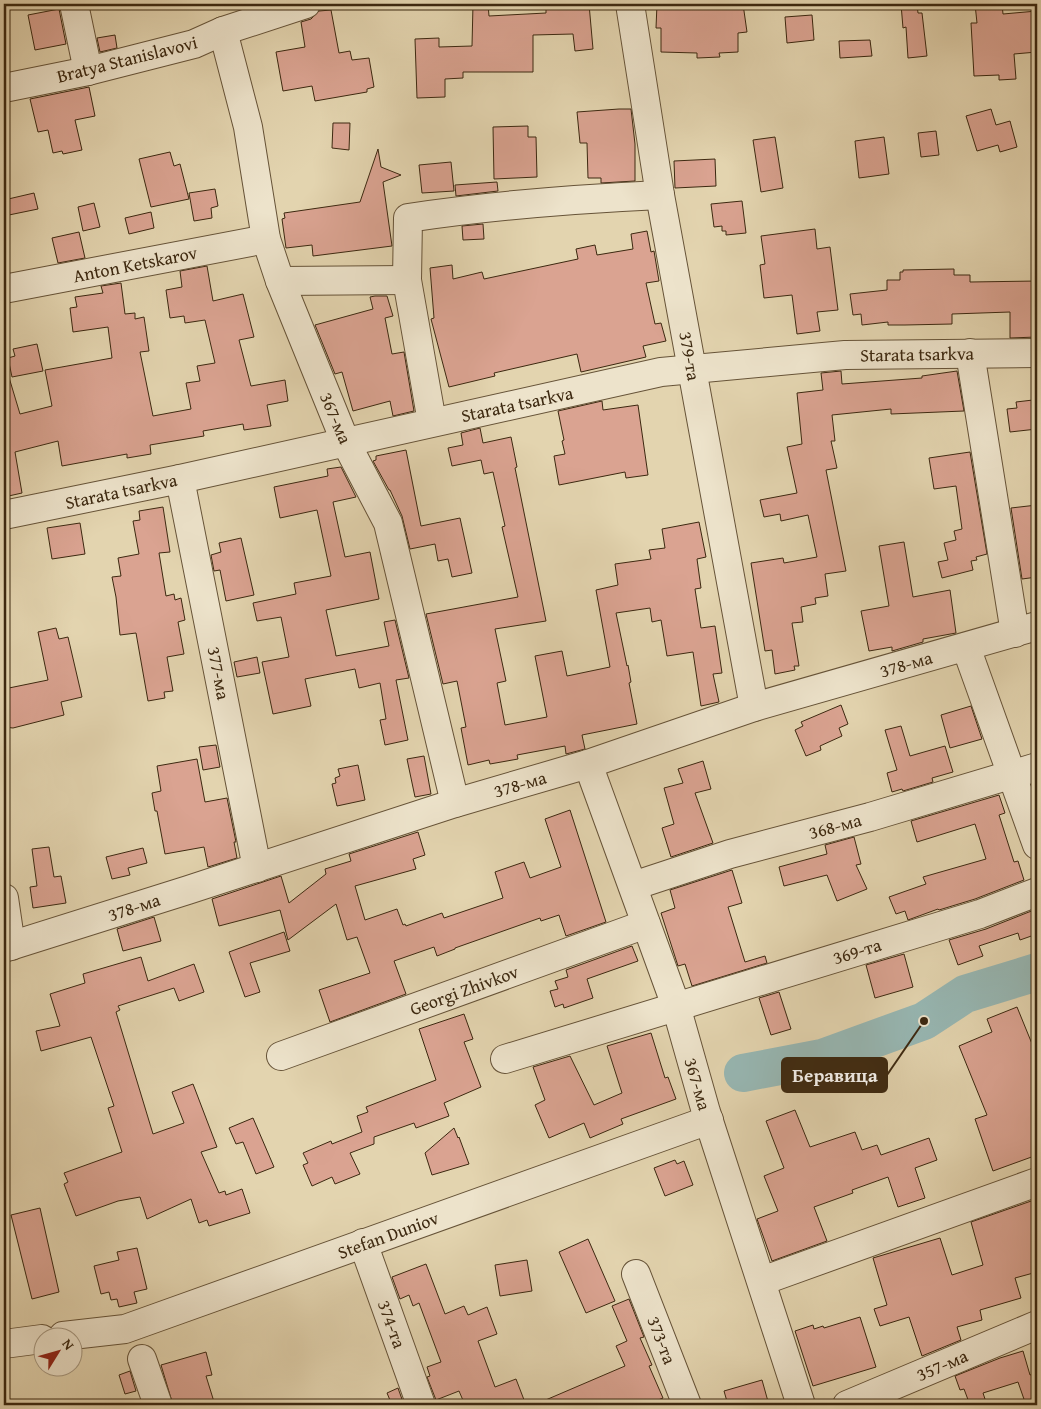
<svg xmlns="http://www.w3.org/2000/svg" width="1041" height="1409" font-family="'Gentium Book Plus',serif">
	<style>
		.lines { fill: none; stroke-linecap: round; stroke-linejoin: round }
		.river { stroke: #97b7b3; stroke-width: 38 }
		.building { fill: #daa391; stroke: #3c2810 }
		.minor-casing { stroke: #665338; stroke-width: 30 }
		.minor { stroke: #ede3cb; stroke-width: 28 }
		.labels { text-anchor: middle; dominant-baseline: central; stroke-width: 4; stroke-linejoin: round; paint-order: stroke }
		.street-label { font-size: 18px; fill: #3c2810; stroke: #ede3cb }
		.leader { fill: none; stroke: #3c2810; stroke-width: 2 }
		.callout-dot { fill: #3c2810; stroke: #ede3cb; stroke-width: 2 }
		.callout { fill: #3c2810; stroke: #3c2810; stroke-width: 2 }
		.callout-label { font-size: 19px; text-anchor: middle; font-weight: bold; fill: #fff }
	</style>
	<rect width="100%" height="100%" fill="#e3d4af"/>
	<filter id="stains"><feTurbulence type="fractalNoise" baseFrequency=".004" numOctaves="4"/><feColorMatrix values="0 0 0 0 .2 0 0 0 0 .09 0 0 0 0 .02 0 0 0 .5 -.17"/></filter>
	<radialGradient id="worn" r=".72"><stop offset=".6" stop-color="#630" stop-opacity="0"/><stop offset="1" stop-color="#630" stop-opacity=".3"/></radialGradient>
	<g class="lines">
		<!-- river -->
		<polyline class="river" points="743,1073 822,1058 924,1021 965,994 1037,972"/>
	</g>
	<!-- building -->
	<g class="building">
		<polygon points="473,4 488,4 489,16 546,13 546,4 589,4 593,49 575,51 573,34 533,35 533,72 463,72 463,78 445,79 445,97 417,98 415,39 439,38 439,47 472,46"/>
		<polygon points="657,4 688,4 688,7 717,4 743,4 747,32 738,33 738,52 719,53 720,57 697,58 697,53 661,52 661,28 656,28"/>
		<polygon points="901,4 917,4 918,13 922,13 927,56 908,58 906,27 903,28"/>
		<polygon points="975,4 1002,4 1003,14 1037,11 1037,52 1014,54 1016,79 999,80 999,75 974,76 971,23 977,23"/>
		<polygon points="59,9 66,44 35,50 28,15"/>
		<polygon points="331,10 339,53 350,51 352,60 369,58 374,87 367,89 367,92 315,101 312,86 283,91 276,52 305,47 301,22 311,19 319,11"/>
		<polygon points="812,15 814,40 787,43 785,17"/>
		<polygon points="115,35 117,48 100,52 97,38"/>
		<polygon points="870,40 872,56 840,58 839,41"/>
		<polygon points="89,87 95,116 75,120 82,150 63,154 62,151 53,153 48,130 38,132 30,99"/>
		<polygon points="619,109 631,109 635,144 635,181 601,183 601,178 588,178 587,143 580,143 577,112"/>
		<polygon points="991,109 996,125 1010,121 1017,147 1000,152 998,145 977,151 966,116"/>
		<polygon points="333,123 350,123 349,150 332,148"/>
		<polygon points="528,126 528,137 536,137 537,177 494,179 493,127"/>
		<polygon points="936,131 939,155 921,157 918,133"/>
		<polygon points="775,137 783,188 761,192 753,140"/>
		<polygon points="884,137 889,174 859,178 855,141"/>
		<polygon points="378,149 381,167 401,175 383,182 392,246 313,256 312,245 286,248 282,219 285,218 284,213 360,202"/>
		<polygon points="170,152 174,166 180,164 189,199 151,207 139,159"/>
		<polygon points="715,159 716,186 675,188 674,161"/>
		<polygon points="451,162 454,191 422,193 419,165"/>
		<polygon points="497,182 498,191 456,196 455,185"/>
		<polygon points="215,189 218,206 211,208 212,218 194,221 189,193"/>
		<polygon points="34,193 38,209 4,216 4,200"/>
		<polygon points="742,201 746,233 726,235 726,231 722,231 722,226 714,227 711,204"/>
		<polygon points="94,203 100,227 83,231 78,207"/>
		<polygon points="151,212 154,228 129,234 125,218"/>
		<polygon points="483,224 484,239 463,240 462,226"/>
		<polygon points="815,229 817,249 830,247 838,310 817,312 820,331 797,334 792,295 764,298 760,265 765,264 761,236"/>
		<polygon points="647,231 651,252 654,251 659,281 646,283 655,324 661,323 666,341 643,346 646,357 581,372 577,354 494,373 495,376 449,387 431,319 434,318 430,268 452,265 453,279 482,272 484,279 578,259 576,249 595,245 597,255 633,249 631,234"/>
		<polygon points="79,232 85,258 58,263 52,238"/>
		<polygon points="207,266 213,301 243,294 254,337 239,340 251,386 285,380 288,401 267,405 271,426 244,430 243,424 203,431 204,436 150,445 151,454 127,458 127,454 62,466 58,441 15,452 22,493 4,497 4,374 8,374 20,414 52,406 45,370 112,358 108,327 73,332 70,308 77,307 75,297 103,293 101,286 121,283 125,314 135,313 135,319 144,317 149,351 140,352 153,416 191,409 186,383 200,381 197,366 215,363 205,320 185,323 184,316 170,318 166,290 182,287 180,271"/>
		<polygon points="954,269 954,275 970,275 970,282 1037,281 1037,337 1010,338 1010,312 952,314 952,324 905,325 888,325 888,322 862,325 861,314 853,315 850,294 887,290 887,280 900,280 900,272 903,272 903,270"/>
		<polygon points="375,296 387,296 393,316 385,318 392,354 404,352 414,411 393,416 390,401 353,411 342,372 335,374 315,325 373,309 370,297"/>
		<polygon points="37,344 43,371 12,377 8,358 15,356 13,349"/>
		<polygon points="841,371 842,384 922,378 922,376 957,371 964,411 891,414 891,409 832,415 835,441 831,441 837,468 826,470 846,571 825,574 828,596 815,598 816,604 801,607 803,622 792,623 799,666 794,666 795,670 775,674 772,650 765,651 751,563 783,558 784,563 817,557 808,515 781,521 780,514 764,517 760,500 797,493 787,447 802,444 797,393 823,390 821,373"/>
		<polygon points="1033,400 1037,429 1010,432 1007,409 1017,408 1016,402"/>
		<polygon points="602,401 603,410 638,405 648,475 626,478 625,472 559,485 554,456 565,454 562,441 564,440 558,411"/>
		<polygon points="480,428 483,443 511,437 517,467 515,468 546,621 495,629 506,681 497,683 505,725 547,717 535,656 562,651 567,676 610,667 596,590 618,585 615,564 651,559 649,550 665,548 662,529 699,522 706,557 697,559 701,588 695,589 701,628 715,626 722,673 713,674 719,702 701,706 693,652 667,656 661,620 652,622 650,608 616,613 627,666 628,665 631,682 629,683 637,724 582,735 585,749 566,754 565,746 517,755 518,759 490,764 489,760 468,765 461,728 466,727 457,681 443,684 426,614 518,597 502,527 505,526 493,472 484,474 481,460 452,466 448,448 463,445 461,433"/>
		<polygon points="406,450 421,526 460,518 472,573 452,577 448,559 438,561 435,544 410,549 402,516 390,490 389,490 373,461 376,460 376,456"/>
		<polygon points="970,452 987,554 976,557 977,560 971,561 973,570 942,578 938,562 948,560 944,543 956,540 954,531 962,529 956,486 934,489 929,458"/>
		<polygon points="341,467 356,497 333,502 345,557 370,552 379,599 326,610 335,650 336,656 389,646 384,622 395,620 409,678 396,680 408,740 385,745 380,720 386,719 380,683 359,688 355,669 305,679 311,706 273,714 262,662 289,657 281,617 257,621 253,603 296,594 294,583 331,576 317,510 280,518 274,487 328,476 327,469"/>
		<polygon points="1037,505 1037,577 1022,579 1011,508"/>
		<polygon points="163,507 170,552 159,553 166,596 174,594 175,600 181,598 185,620 178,622 184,654 167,657 173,691 164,692 165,698 148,701 136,633 120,635 116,597 112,577 121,576 118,558 139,554 133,521 140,520 139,511"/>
		<polygon points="80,523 85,554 52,559 47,528"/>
		<polygon points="241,538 254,595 226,601 220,570 214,571 211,555 221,552 219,543"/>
		<polygon points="904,542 913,597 950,590 956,633 923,639 923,642 892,651 892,647 869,651 861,611 889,606 879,546"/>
		<polygon points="56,628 59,639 68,637 82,697 61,702 64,715 13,728 4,727 4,689 48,680 38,632"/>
		<polygon points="257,657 260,673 237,677 234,662"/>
		<polygon points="841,705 848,724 839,728 842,736 820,746 821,750 806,756 795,730 803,726 801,722"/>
		<polygon points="971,706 982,739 950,748 941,715"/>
		<polygon points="901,726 910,756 945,746 953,772 932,778 933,782 903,791 902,789 892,792 887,773 897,770 885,730"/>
		<polygon points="216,745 220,767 203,770 199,747"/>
		<polygon points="424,756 431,794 415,797 407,759"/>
		<polygon points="197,759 205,802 227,798 236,842 234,842 237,858 208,867 204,847 165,854 157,811 155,811 152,793 161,791 157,766"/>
		<polygon points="703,761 711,789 695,793 713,843 671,857 662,828 674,824 664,788 683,783 678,769"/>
		<polygon points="358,765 365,800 337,806 332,784 336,783 335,778 340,776 338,769"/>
		<polygon points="999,795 1005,813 999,815 1014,862 1018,861 1024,880 975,899 939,910 938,909 908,920 905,911 896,914 889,897 926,884 923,877 986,859 975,824 917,842 911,821"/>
		<polygon points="570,810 606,922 566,936 559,915 541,921 540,918 455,948 455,949 437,956 434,947 394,961 406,994 330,1022 319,990 370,973 357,937 347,940 336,904 288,940 280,910 219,926 212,899 281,876 289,903 326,874 325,869 351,861 349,854 418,832 425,855 413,859 416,869 355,886 365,920 397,909 403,925 405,924 406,926 442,913 444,918 503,898 495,872 524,862 530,878 561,867 545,819"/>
		<polygon points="854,837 861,864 856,865 867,889 837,901 827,875 784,886 779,867 827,854 825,845"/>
		<polygon points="49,847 54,877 61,876 66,903 33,908 30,887 37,886 32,849"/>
		<polygon points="143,848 147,863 128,868 130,875 112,879 106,857"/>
		<polygon points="732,870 742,903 728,907 745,962 765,956 767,963 692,986 685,964 678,966 661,913 675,908 670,890"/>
		<polygon points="1034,910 1037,920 1037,934 1020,940 1018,933 979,946 983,956 958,965 949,940 986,929"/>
		<polygon points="154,917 161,941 123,951 117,929"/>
		<polygon points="284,932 290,951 250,963 260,992 245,997 229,952"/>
		<polygon points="632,946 638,961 587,979 593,998 564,1008 563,1004 555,1007 550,991 558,989 555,981 568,977 566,970"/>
		<polygon points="904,954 913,987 875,998 866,965"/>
		<polygon points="141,957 148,981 194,964 204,992 179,1001 174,988 118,1006 120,1010 116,1012 153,1134 184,1123 172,1092 193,1084 217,1147 201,1152 219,1193 225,1191 226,1195 242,1189 250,1213 209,1226 207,1220 199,1223 191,1199 147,1219 140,1197 118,1201 76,1216 64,1184 68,1182 64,1173 122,1152 108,1108 114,1106 91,1037 41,1051 36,1031 60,1026 50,994 85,983 83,974"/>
		<polygon points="779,992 791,1029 771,1035 759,998"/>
		<polygon points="1017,1007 1037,1056 1037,1155 993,1171 975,1119 987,1115 959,1046 992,1032 987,1019"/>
		<polygon points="464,1014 473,1039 464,1042 481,1087 444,1103 449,1116 416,1128 414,1123 374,1137 374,1144 350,1153 360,1174 335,1184 332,1177 312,1186 303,1165 308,1163 303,1153 331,1141 332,1144 362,1132 357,1116 368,1112 366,1107 436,1080 419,1029"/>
		<polygon points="651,1033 665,1078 668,1077 676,1099 621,1119 623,1124 590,1138 584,1123 549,1138 535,1105 545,1100 533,1067 570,1056 594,1105 622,1093 607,1046"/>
		<polygon points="795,1110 810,1147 855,1132 862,1150 877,1145 881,1155 929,1138 937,1160 915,1168 925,1198 898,1207 888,1177 852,1190 853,1193 814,1207 827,1241 772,1261 757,1219 778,1211 764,1176 784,1168 766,1121"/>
		<polygon points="253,1118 274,1167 256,1174 243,1142 236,1144 229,1128"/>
		<polygon points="454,1128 458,1138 459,1137 469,1164 432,1175 425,1153"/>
		<polygon points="675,1160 677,1164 684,1161 693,1185 665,1196 654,1168"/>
		<polygon points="1037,1199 1037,1272 1015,1278 1021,1298 980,1310 982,1320 957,1327 961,1340 922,1356 909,1317 880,1326 874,1309 887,1305 873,1258 940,1238 952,1275 983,1265 971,1222"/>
		<polygon points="40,1208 59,1292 32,1299 11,1215"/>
		<polygon points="588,1239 615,1301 586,1313 559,1252"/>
		<polygon points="137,1248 147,1289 134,1292 137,1303 119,1307 117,1299 111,1300 109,1292 101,1294 94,1266 119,1260 117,1252"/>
		<polygon points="527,1260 532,1291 500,1296 495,1265"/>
		<polygon points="426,1264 445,1314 464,1306 468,1315 487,1307 497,1334 478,1341 495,1387 516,1379 526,1405 465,1405 459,1391 436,1400 427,1377 430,1376 427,1367 441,1362 419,1303 413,1306 409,1295 400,1299 392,1277"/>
		<polygon points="629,1299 644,1337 640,1338 652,1365 649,1366 663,1398 646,1405 534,1405 625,1366 616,1346 627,1341 612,1306"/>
		<polygon points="860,1317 876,1367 813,1386 795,1331 813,1325 814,1329 823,1326 824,1328"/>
		<polygon points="1023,1351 1030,1375 1037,1373 1037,1405 1026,1405 1018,1382 983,1393 987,1405 970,1405 964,1389 960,1390 955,1376 1000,1358"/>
		<polygon points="206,1352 212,1375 206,1376 215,1405 173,1405 161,1365"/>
		<polygon points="130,1371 136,1391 125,1394 119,1375"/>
		<polygon points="762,1380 769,1405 728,1405 724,1391"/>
		<polygon points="398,1388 404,1405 392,1405 387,1393"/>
	</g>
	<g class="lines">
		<defs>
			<g id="minor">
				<polyline points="74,4 88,71"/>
				<polyline points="630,4 660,195 754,707"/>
				<polyline points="223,31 248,127 266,239 280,281 345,441 388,523 455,803"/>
				<polyline points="4,88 88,71 194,44 223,31 306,4"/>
				<polyline points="280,281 407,280"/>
				<polyline points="4,289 266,239"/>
				<polyline points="970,353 1015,633"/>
				<path d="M432,422l-25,-142 1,-62c85,-13 167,-19 252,-23"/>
				<polyline points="180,479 257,868"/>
				<polyline points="4,515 180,479 661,372 845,355 1037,353"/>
				<polyline points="966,647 1037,845"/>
				<polyline points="588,764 676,1006 706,1112 801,1405"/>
				<polyline points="633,886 730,854 870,817 1037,767"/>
				<polyline points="4,898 11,946"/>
				<polyline points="4,948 188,890 455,803 588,764 754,707 1037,626"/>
				<polyline points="281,1056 646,924"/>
				<polyline points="505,1059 980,914 1037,892"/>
				<polyline points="363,1243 421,1405"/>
				<polyline points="636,1274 687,1405"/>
				<polyline points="762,1281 1037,1182"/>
				<polyline points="63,1336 125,1329 709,1120"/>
				<polyline points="4,1344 42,1339"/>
				<polyline points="142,1359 158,1405"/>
				<polyline points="847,1405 1037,1325"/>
			</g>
		</defs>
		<!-- minor casing -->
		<use href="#minor" class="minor-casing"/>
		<!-- minor -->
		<use href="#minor" class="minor"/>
	</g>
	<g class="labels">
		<!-- street labels -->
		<g class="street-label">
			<text transform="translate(127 59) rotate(-14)">Bratya Stanislavovi</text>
			<text transform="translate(135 264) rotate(-11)">Anton Ketskarov</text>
			<text transform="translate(917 354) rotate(-1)">Starata tsarkva</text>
			<text transform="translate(690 356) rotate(80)">379-та</text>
			<text transform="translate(517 404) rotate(-12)">Starata tsarkva</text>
			<text transform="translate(336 418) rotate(67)">367-ма</text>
			<text transform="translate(121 491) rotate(-12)">Starata tsarkva</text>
			<text transform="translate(906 664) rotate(-16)">378-ма</text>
			<text transform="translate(219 673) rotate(79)">377-ма</text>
			<text transform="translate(520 784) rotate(-16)">378-ма</text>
			<text transform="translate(835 826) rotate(-15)">368-ма</text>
			<text transform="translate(134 907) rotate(-18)">378-ма</text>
			<text transform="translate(857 951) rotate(-17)">369-та</text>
			<text transform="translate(464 990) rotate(-20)">Georgi Zhivkov</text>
			<text transform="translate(698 1084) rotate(74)">367-ма</text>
			<text transform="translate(388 1235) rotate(-20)">Stefan Duniov</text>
			<text transform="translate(392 1324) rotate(70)">374-та</text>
			<text transform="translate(662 1340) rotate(69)">373-та</text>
			<text transform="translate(942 1365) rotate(-23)">357-ма</text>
		</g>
	</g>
	<!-- callouts -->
	<path class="leader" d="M924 1021L887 1075"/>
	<circle class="callout-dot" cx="924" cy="1021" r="5"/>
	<rect class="callout" x="782" y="1058" width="105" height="34" rx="5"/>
	<g class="callout-label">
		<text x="835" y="1082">Беравица</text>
	</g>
	<!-- margin -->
	<rect width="1041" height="1409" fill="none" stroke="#e3d4af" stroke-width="20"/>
	<rect x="5" y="5" width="1031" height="1399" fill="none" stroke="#3c2810" stroke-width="2.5"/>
	<rect x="10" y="10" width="1021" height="1389" fill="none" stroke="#3c2810"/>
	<!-- north arrow -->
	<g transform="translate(58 1352) rotate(53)"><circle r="24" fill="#ede3cb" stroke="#a69880"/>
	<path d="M0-4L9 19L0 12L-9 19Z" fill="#8f2418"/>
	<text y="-8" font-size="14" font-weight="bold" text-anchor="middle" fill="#3c2810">N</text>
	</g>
	<rect width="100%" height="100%" filter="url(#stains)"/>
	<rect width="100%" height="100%" fill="url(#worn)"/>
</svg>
